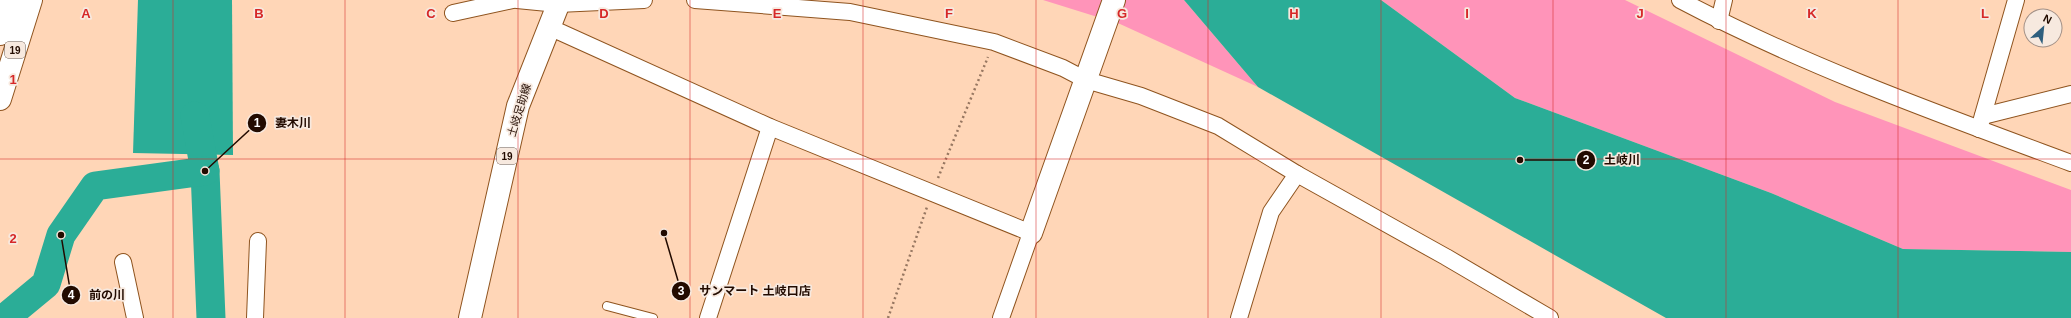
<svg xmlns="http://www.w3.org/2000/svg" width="2071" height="318" font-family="Arial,'Noto Sans JP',sans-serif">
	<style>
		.green { fill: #ff94b9 }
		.water { fill: #2bad97 }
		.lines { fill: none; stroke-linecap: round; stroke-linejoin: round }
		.river { stroke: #2bad97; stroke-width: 29 }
		.lane-casing { stroke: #8f541f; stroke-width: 10 }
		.street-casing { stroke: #8f541f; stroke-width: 18 }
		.secondary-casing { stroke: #8f541f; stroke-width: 24 }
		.primary-casing { stroke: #8f541f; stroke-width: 24 }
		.highway-casing { stroke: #8f541f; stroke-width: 24 }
		.path { stroke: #977761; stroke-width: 2.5; stroke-dasharray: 2 3; stroke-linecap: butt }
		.lane { stroke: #fff; stroke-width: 8 }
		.street { stroke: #fff; stroke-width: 16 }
		.secondary { stroke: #fff; stroke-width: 22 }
		.primary { stroke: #fff; stroke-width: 22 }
		.highway { stroke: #fff; stroke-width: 22 }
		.grid { fill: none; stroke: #d62828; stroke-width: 1; stroke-opacity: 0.55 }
		.labels { text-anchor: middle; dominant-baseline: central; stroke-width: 3.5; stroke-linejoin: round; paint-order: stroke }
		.shield { fill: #f7e9df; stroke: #624e43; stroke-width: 1 }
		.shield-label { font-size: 10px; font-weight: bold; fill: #220b00 }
		.street-label { font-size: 11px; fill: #220b00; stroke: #f7e9df }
		.grid-label { font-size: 13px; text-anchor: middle; font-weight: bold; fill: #d62828; stroke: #f7e9df; stroke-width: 3.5; stroke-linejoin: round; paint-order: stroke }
		.leader { fill: none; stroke: #220b00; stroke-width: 1.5 }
		.callout-dot { fill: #220b00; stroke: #f7e9df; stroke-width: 1.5 }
		.mark-label { font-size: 12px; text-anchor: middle; font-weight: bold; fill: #fff }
		.callout-label { font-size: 12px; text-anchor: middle; font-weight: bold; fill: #220b00; stroke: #f7e9df; stroke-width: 3.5; stroke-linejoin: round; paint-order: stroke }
	</style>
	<rect width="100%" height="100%" fill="#ffd6b7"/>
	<!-- green -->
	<g class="green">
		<polygon points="1043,0 1184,0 1258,87 1120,24"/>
		<polygon points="1381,0 1625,0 1835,102 2071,190 2071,252 1903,249 1771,193 1515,98"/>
	</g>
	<!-- water -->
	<g class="water">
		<polygon points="138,0 232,0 233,155 133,153"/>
		<polygon points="1184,0 1381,0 1515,98 1771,193 1903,249 2071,252 2071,318 1666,318 1258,87"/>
	</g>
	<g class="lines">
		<!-- river -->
		<g class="river">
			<polyline points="195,116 205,171 211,318"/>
			<polyline points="5,318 46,284 61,235 95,186 205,171"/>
		</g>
		<defs>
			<polyline id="lane" points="607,306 653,318"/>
			<g id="street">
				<polyline points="517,0 558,4 644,0"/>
				<polyline points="695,0 850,12 994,42 1063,68 1086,80 1141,96 1218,126 1297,174 1446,257 1550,318"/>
				<path d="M1680,0c125,66 259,114 391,163"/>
				<polyline points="453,13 513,0"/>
				<polyline points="1719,21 1724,0"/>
				<polyline points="549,27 770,127 1031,233 1001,318"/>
				<polyline points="1983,116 2071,94"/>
				<polyline points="1979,129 2016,0"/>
				<polyline points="123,262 135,318"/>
				<polyline points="255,318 258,241"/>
				<polyline points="708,318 770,127"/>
				<polyline points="1239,318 1271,212 1297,174"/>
			</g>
			<polyline id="secondary" points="1031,233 1114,0"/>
			<polyline id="primary" points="470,318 518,106 560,0"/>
			<g id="highway">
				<polyline points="0,34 10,0"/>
				<polyline points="0,99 31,0"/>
			</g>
		</defs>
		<!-- lane casing -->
		<use href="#lane" class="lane-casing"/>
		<!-- street casing -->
		<use href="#street" class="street-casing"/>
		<!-- secondary casing -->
		<use href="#secondary" class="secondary-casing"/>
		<!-- primary casing -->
		<use href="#primary" class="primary-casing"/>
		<!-- highway casing -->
		<use href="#highway" class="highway-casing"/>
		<!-- path -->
		<g class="path">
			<polyline points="938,178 988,57"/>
			<polyline points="888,318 927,207"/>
		</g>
		<!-- lane -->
		<use href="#lane" class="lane"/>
		<!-- street -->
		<use href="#street" class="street"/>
		<!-- secondary -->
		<use href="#secondary" class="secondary"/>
		<!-- primary -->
		<use href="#primary" class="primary"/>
		<!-- highway -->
		<use href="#highway" class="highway"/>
	</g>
	<!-- grid -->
	<path class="grid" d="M173,0v318M345,0v318M518,0v318M690,0v318M863,0v318M1036,0v318M1208,0v318M1381,0v318M1553,0v318M1726,0v318M1898,0v318M0,159h2071"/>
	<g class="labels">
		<!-- shield labels -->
		<g class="shield">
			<rect x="5" y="42" width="20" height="16" rx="3"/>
			<rect x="497" y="148" width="20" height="16" rx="3"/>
		</g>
		<g class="shield-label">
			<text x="15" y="50">19</text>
			<text x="507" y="156">19</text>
		</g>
		<!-- street labels -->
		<g class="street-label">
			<text transform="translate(519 110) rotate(-73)">土岐足助線</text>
		</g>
	</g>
	<g class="grid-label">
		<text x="86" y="18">A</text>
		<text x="259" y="18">B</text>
		<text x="431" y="18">C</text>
		<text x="604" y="18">D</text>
		<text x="777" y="18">E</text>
		<text x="949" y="18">F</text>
		<text x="1122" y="18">G</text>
		<text x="1294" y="18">H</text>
		<text x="1467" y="18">I</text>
		<text x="1640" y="18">J</text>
		<text x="1812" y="18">K</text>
		<text x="1985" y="18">L</text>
		<text x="13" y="84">1</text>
		<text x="13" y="243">2</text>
	</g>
	<!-- callouts -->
	<path class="leader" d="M205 171L257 123M1520 160L1586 160M664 233L681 291M61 235L71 295"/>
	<g class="callout-dot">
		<circle cx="205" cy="171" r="4"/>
		<circle cx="1520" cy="160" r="4"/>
		<circle cx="664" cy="233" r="4"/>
		<circle cx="61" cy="235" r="4"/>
		<circle cx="257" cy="123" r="10"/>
		<circle cx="1586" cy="160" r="10"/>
		<circle cx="681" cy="291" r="10"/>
		<circle cx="71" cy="295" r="10"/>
	</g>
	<g class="mark-label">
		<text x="257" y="127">1</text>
		<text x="1586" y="164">2</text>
		<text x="681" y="295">3</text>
		<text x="71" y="299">4</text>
	</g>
	<g class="callout-label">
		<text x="293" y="127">妻木川</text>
		<text x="1622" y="164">土岐川</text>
		<text x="755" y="295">サンマート 土岐口店</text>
		<text x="107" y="299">前の川</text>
	</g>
	<!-- north arrow -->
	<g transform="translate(2043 28) rotate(27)"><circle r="19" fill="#f7e9df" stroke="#a29086"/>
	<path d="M0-3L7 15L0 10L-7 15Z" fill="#2f5f7e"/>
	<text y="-6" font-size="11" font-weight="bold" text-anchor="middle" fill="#220b00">N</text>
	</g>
</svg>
